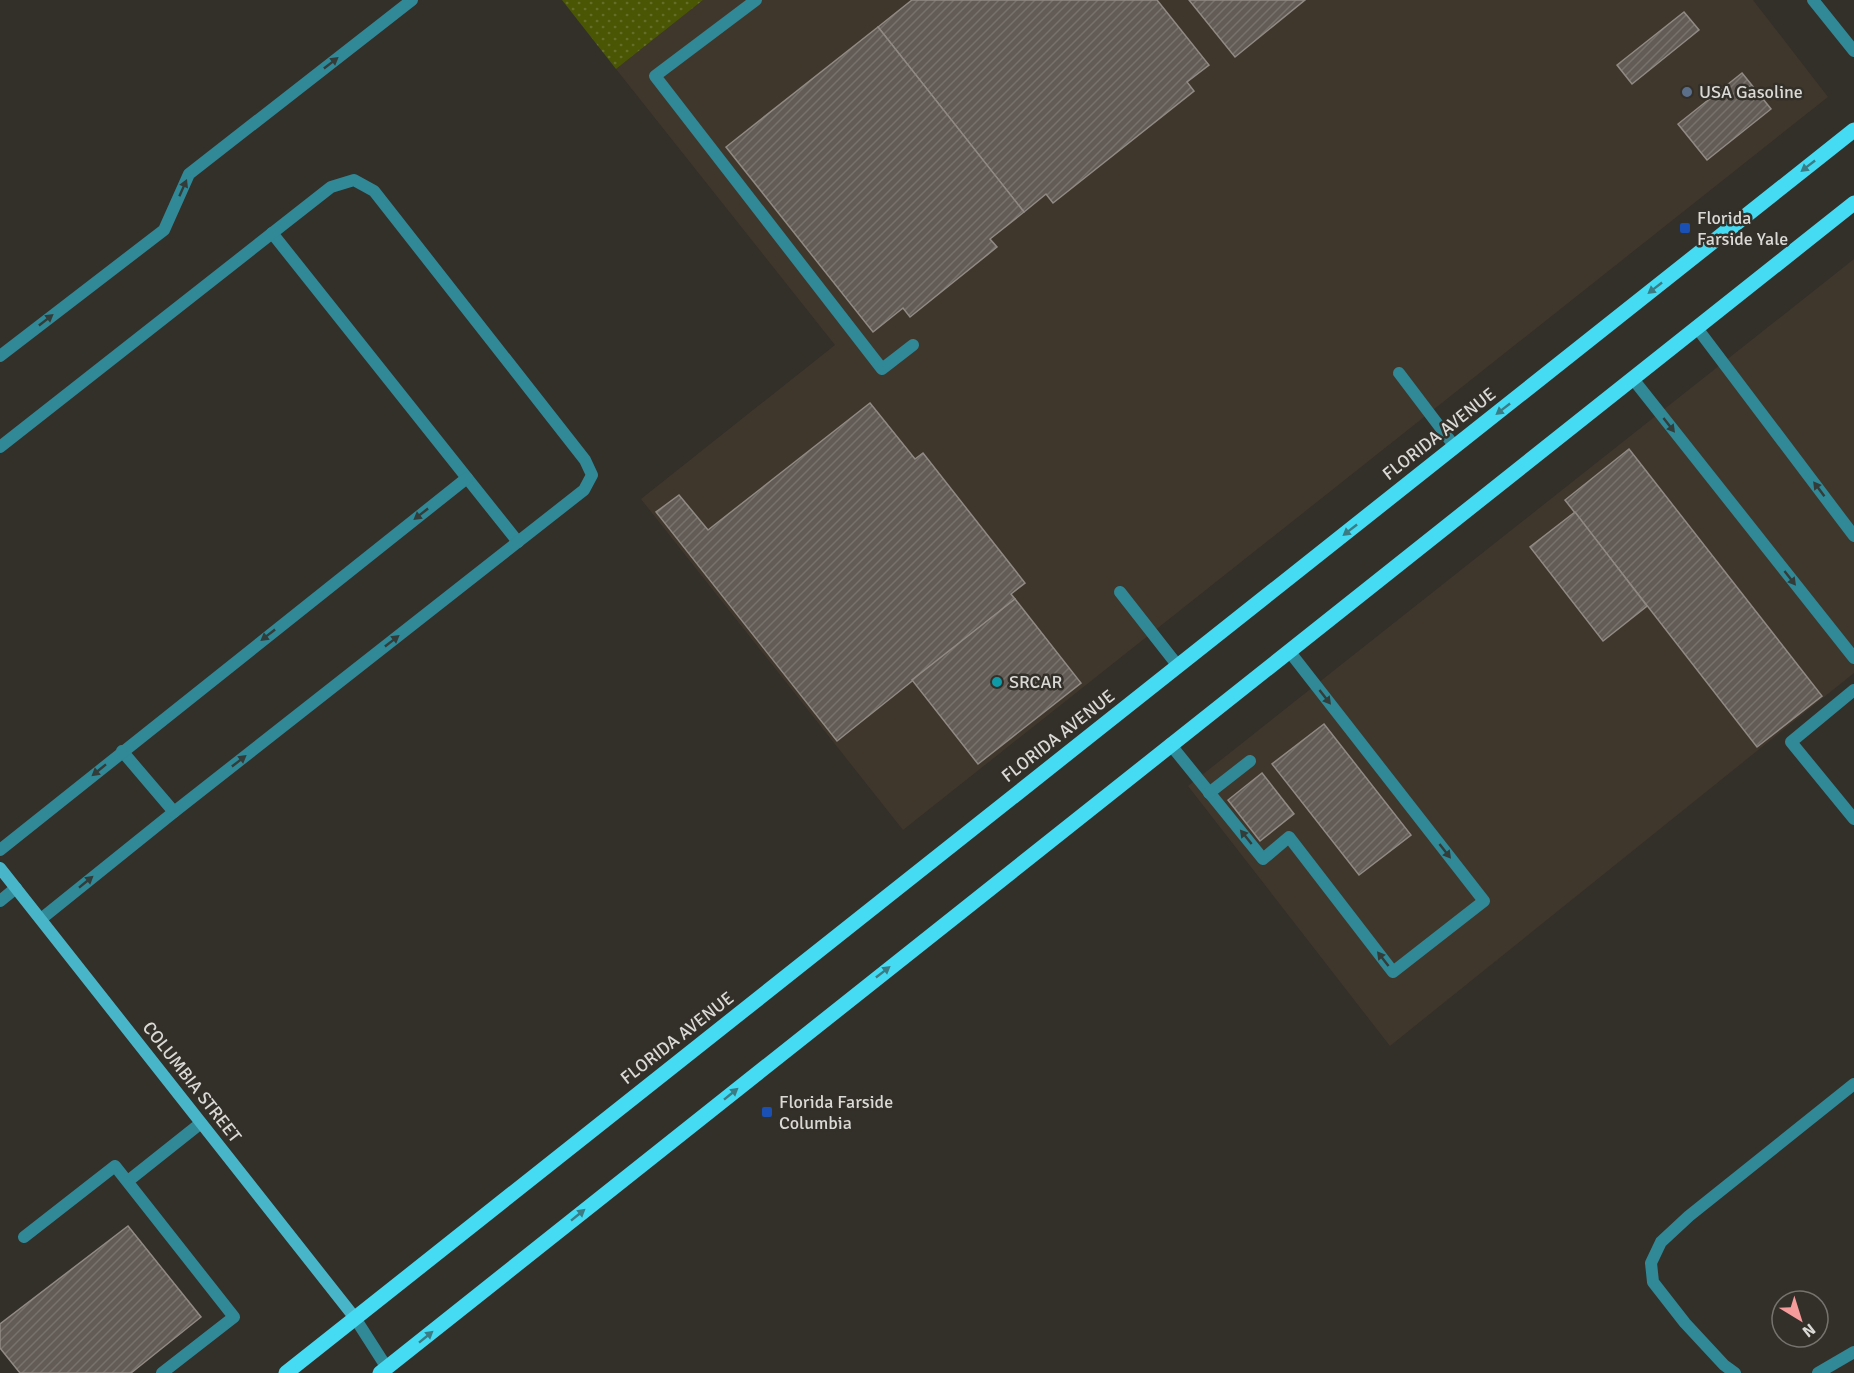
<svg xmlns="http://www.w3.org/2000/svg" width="1854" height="1373" font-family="Signika,sans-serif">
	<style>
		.built { fill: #3f372c }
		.grass { fill: url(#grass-dots) }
		.building { fill: url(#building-hatch); stroke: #918a84; stroke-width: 1.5 }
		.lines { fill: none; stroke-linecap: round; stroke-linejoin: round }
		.lane { stroke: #318896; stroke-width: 12 }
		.street { stroke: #318896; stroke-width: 12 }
		.secondary { stroke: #49b5c8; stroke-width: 12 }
		.primary { stroke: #45dbf3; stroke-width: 15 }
		.oneway { fill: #333c39 }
		.oneway2 { fill: #3b7c84 }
		.service-dot { fill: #5c6f8a; stroke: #332f29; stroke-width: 2 }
		.transit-dot { fill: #1a4fb4; stroke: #332f29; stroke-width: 2 }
		.culture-dot { fill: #0f9aa8; stroke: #332f29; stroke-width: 2 }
		.labels { text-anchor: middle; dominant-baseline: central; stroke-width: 5; stroke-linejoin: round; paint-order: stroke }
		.poi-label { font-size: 18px; fill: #dbd9d5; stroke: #332f29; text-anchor: start }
		.street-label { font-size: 18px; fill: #dbd9d5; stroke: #332f29 }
	</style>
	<defs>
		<pattern id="grass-dots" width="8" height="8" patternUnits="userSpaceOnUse" patternTransform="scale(1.5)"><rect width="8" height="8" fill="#4a5604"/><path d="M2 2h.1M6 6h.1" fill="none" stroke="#646e28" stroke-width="1.8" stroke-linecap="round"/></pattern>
		<pattern id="building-hatch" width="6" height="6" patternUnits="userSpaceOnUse" patternTransform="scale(1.5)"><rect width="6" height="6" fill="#625b56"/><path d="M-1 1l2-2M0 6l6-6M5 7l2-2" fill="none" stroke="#78726d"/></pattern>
	</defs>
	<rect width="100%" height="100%" fill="#332f29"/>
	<!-- built -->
	<g class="built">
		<polygon points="703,0 1753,0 1828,97 903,830 641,499 835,345 616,69"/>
		<polygon points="1854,259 1854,673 1390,1046 1188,786"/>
	</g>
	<!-- grass -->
	<polygon class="grass" points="562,0 703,0 616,69"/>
	<!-- building -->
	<g class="building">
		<polygon points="912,0 1157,0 1209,65 1187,82 1194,91 1053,203 1046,194 1024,212 878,27"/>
		<polygon points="1189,0 1305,0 1235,57"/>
		<polygon points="1684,12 1699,30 1632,84 1617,65"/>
		<polygon points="878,27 1024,212 990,239 997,247 910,317 903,308 873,332 726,147"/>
		<polygon points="1742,73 1771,109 1707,160 1678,124"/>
		<polygon points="870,403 915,459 923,453 1025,583 1011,594 1015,599 837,741 656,512 679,495 708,530"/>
		<polygon points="1629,449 1822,696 1757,747 1565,500"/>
		<polygon points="1575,512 1647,606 1603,641 1530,547"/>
		<polygon points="1015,599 1081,683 978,764 912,680"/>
		<polygon points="1324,724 1411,835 1359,875 1272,764"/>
		<polygon points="1262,773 1294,814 1260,841 1228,800"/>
		<polygon points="128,1226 201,1317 131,1373 20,1373 0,1348 0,1324"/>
	</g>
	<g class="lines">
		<!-- lane -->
		<g class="lane">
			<polyline points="756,0 655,76 882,369 913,345"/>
			<polyline points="272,233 518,542"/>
			<polyline points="1697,328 1854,536"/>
			<polyline points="0,356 164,230 189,174 412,0"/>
			<polyline points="1399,373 1455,447"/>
			<polyline points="1633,379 1854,658"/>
			<polyline points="0,447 331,187 354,180 374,191 585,460 592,475 584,490 174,812 41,919"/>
			<polyline points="1120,592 1178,666"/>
			<polyline points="1854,690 1791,742 1854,819"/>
			<polyline points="1170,744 1263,859 1289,837 1393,972 1484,901 1289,651"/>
			<polyline points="122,751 174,812"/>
			<polyline points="1209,793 1250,761"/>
			<polyline points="0,850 467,478"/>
			<polyline points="0,901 16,888"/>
			<polyline points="128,1181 201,1123"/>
			<polyline points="24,1237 115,1166 234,1317 162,1373"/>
			<polyline points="1735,1373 1724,1365 1685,1323 1653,1282 1651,1263 1661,1242 1689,1216 1854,1084"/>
			<polyline points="1818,1373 1854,1352"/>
		</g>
		<!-- street -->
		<g class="street">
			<polyline points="1813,0 1854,51"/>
			<polyline points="355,1318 387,1368"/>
		</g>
		<!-- secondary -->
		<polyline class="secondary" points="0,868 355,1318"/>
		<!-- primary -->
		<g class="primary">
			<polyline points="286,1373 1854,130"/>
			<polyline points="380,1373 1854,203"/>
		</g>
	</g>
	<!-- one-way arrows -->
	<defs><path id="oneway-solid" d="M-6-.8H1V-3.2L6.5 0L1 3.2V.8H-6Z" transform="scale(1.5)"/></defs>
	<g class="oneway">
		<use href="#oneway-solid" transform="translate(331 63) rotate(-38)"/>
		<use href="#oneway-solid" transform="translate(183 188) rotate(-66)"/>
		<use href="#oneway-solid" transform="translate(46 320) rotate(-38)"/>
		<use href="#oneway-solid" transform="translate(1669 425) rotate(52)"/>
		<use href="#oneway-solid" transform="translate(1819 489) rotate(-127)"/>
		<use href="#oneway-solid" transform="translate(421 514) rotate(142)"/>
		<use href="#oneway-solid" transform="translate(1790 578) rotate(52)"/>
		<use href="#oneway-solid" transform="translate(268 635) rotate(142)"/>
		<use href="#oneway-solid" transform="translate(392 641) rotate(-38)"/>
		<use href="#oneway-solid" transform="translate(1325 697) rotate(52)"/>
		<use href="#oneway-solid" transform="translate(239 761) rotate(-38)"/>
		<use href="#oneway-solid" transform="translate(99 770) rotate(141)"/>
		<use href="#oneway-solid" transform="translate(1246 837) rotate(-129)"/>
		<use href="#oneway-solid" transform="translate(1445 851) rotate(52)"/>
		<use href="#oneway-solid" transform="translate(86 882) rotate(-39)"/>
		<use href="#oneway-solid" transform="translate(1383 959) rotate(-128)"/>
	</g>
	<g class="oneway2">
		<use href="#oneway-solid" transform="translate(1808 166) rotate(142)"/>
		<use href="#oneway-solid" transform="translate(1655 288) rotate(142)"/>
		<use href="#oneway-solid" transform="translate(1503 409) rotate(142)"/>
		<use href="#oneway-solid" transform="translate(1350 530) rotate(142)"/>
		<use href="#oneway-solid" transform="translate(883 972) rotate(-38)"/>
		<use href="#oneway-solid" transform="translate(731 1094) rotate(-39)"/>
		<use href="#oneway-solid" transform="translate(578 1215) rotate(-39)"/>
		<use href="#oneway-solid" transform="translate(426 1337) rotate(-39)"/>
	</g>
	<!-- markers -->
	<circle class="service-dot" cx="1687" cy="92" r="6"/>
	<g class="transit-dot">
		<rect x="1679" y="222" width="12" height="12" rx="3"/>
		<rect x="761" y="1106" width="12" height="12" rx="3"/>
	</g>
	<circle class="culture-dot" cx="997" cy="682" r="6"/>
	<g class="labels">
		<!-- poi labels -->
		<g class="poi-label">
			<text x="1699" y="92">USA Gasoline</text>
			<text x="1697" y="218">Florida<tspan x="1697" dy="21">Farside Yale</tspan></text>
			<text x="1009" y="682">SRCAR</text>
			<text x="779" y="1102">Florida Farside<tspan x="779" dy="21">Columbia</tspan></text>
		</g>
		<!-- street labels -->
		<g class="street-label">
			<text transform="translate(1439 434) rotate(-38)">FLORIDA AVENUE</text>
			<text transform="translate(1058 736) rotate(-38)">FLORIDA AVENUE</text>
			<text transform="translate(677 1038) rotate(-38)">FLORIDA AVENUE</text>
			<text transform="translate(192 1082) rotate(52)">COLUMBIA STREET</text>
		</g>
	</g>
	<!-- north arrow -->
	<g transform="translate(1800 1319) rotate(142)"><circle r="28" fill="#332f29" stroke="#76736e" stroke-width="1.5"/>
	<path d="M0-4.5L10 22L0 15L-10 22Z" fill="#f59b9c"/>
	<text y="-9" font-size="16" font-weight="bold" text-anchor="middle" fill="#dbd9d5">N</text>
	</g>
</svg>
